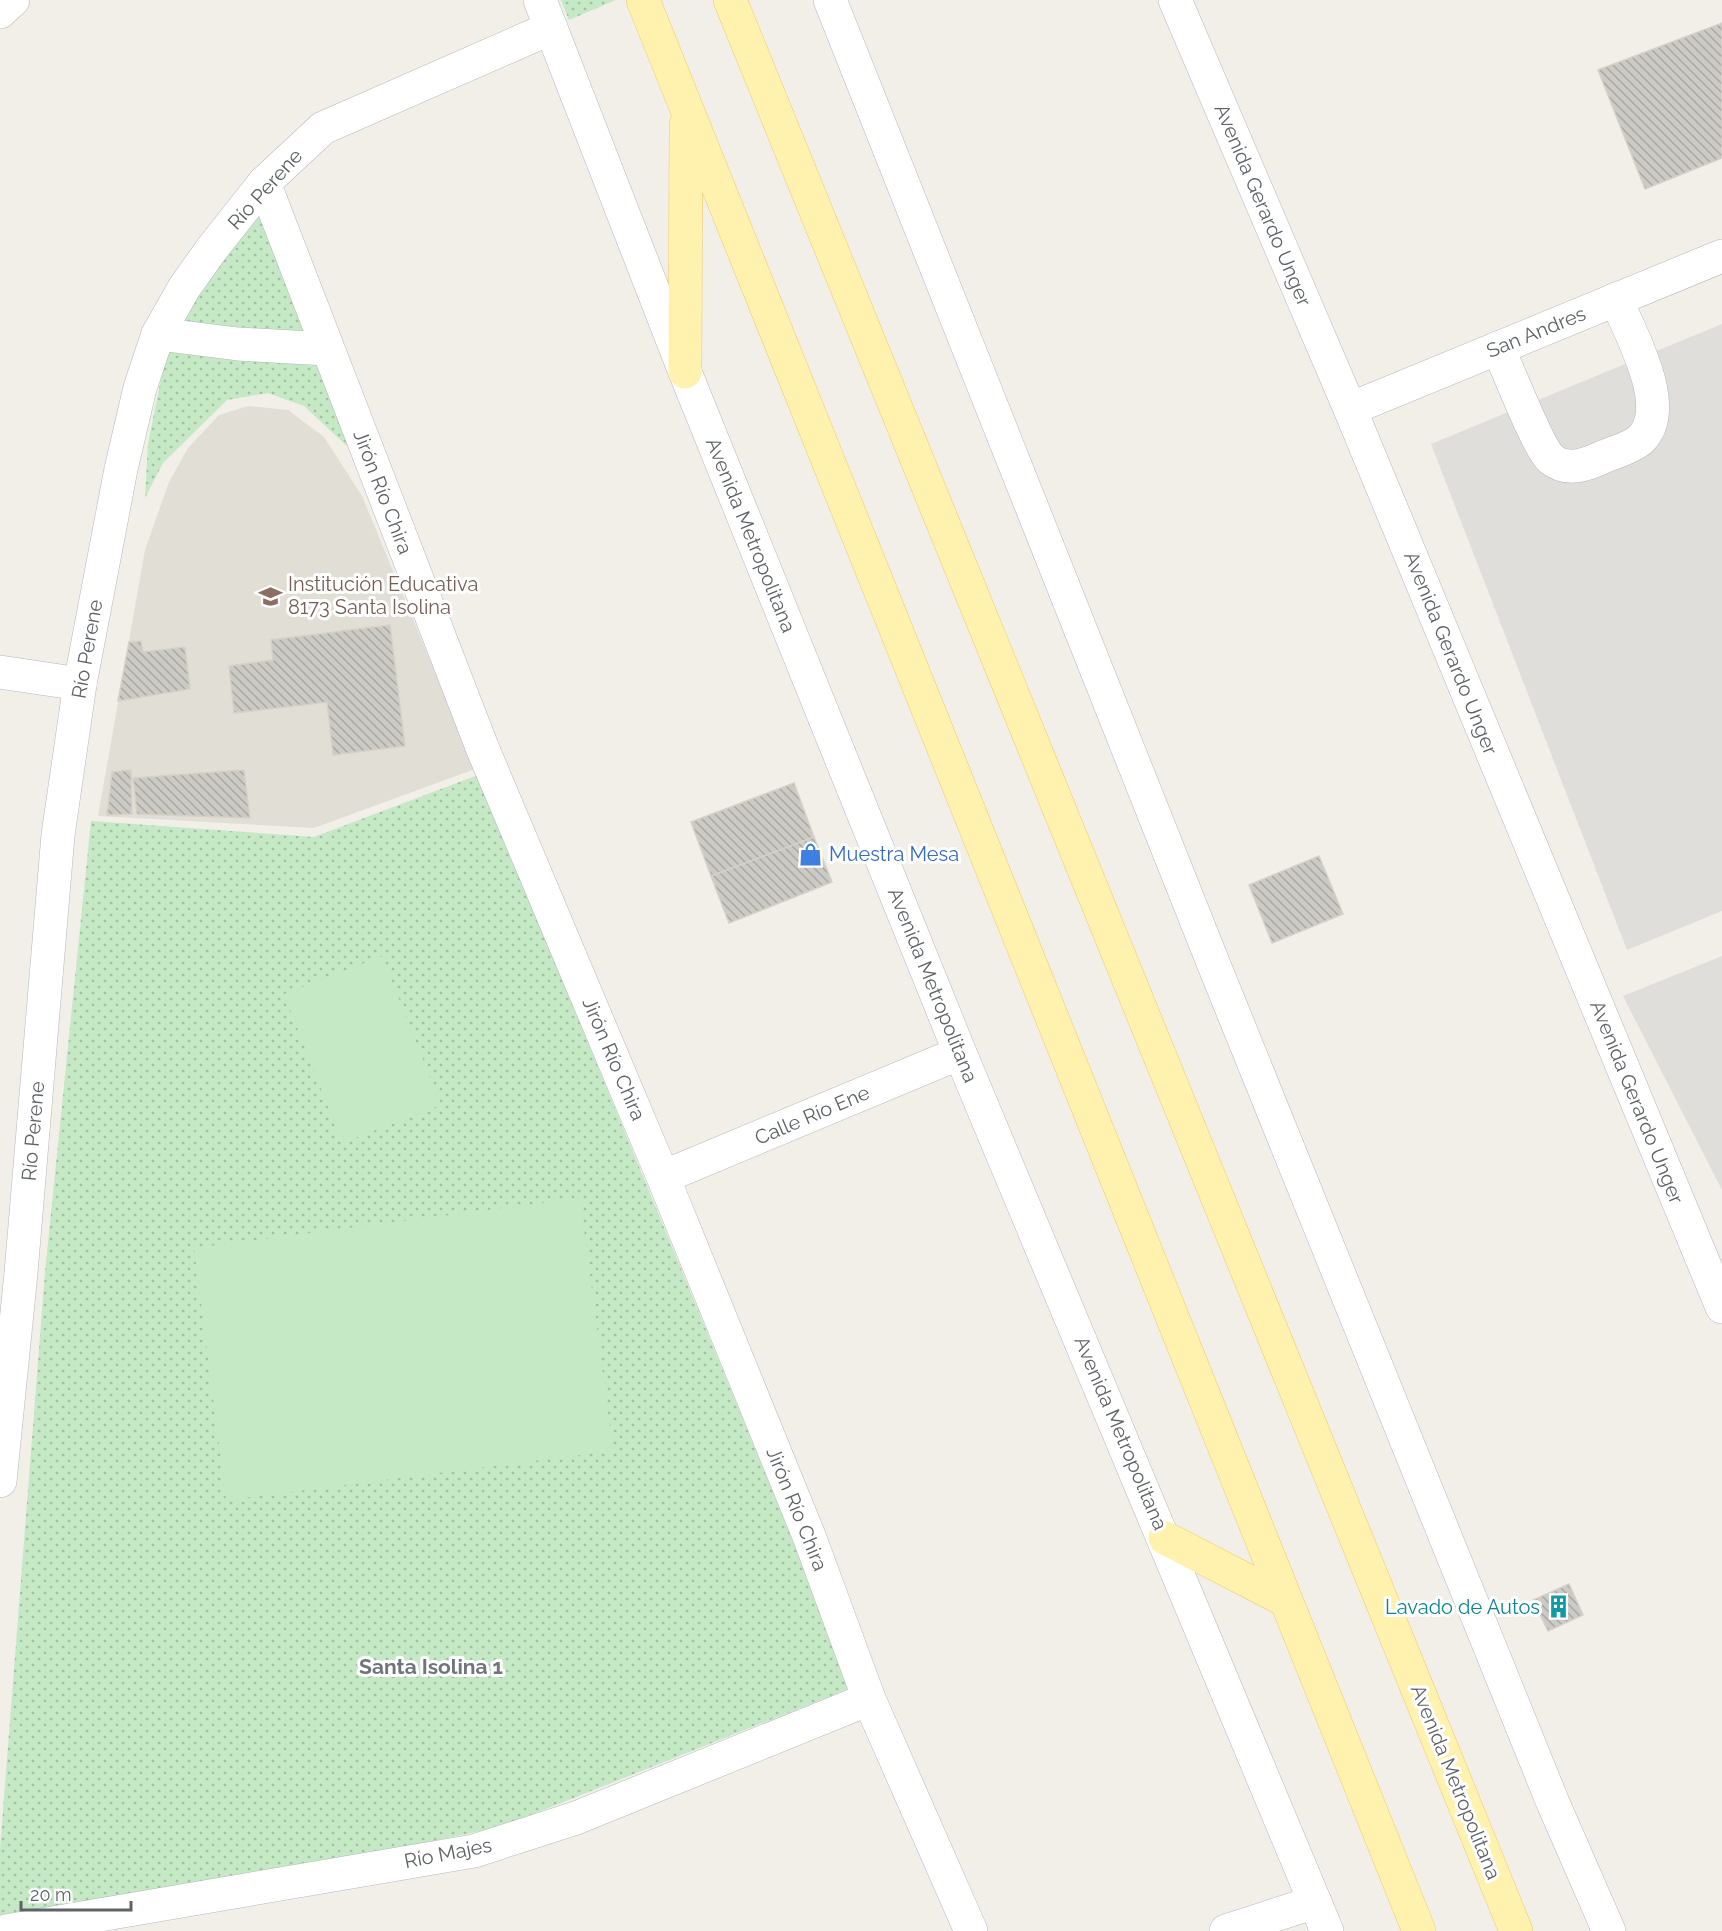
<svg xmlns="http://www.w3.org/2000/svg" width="1722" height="1931" font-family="Raleway,sans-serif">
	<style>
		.industrial { fill: #e0deda }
		.education { fill: #e1ded6 }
		.grass { fill: url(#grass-dots) }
		.garden { fill: #c5e8c5 }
		.building { fill: url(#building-back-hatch); stroke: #d6d1c6; stroke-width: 1.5 }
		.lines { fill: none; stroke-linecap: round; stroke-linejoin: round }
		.minor-casing { stroke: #b5b8bc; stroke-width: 34 }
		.major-casing { stroke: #f2c960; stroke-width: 34 }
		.minor { stroke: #fff; stroke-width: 33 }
		.major { stroke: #fff2af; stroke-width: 33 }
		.labels { text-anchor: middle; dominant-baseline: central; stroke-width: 6; stroke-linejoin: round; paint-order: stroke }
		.street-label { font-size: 20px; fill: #5f6368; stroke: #fff }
		.education-label { font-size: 20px; fill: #785e54; stroke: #fff; text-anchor: start }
		.shop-label { font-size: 20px; fill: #366cbe; stroke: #fff; text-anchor: start }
		.culture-label { font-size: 20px; fill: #0d838f; stroke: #fff; text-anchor: end }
		.neighbourhood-label { font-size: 21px; font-weight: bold; fill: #70757a; stroke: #fff }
	</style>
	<defs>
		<pattern id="grass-dots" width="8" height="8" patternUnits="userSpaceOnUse" patternTransform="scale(1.5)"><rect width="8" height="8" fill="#c5e8c5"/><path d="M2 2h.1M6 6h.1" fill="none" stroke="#a3c0a4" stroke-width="1.8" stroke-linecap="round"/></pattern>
		<pattern id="building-back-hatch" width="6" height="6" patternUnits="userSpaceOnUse" patternTransform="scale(1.5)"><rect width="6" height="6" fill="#cccac5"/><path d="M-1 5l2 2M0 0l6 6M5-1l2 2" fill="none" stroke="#a9a8a4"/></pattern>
	</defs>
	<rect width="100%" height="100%" fill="#f1efe8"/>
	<!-- industrial -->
	<g class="industrial">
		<polygon points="1722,324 1722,911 1627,950 1431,444"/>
		<polygon points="1722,956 1722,1190 1623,996"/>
	</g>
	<!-- education -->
	<polygon class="education" points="248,406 288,410 324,437 362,496 475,769 314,828 98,816 145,550 169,482 188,448 219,415"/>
	<!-- grass -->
	<g class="grass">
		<polygon points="561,0 616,0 569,20"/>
		<polygon points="261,210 348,447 304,406 268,393 227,400 163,463 145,498 148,444 170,333 203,276"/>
		<polygon points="478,775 853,1687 503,1826 337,1862 0,1918 0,1849 45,1272 91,821 314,837"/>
	</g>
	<!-- garden -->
	<g class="garden">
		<polygon points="382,956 441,1105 342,1143 284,994"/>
		<polygon points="580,1198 613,1451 226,1500 194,1248"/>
	</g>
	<!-- building -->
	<g class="building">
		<polygon points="1722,23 1722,158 1645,189 1598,70"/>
		<polygon points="390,625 405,746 333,755 327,702 234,713 229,666 273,660 271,640"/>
		<polygon points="141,641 143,652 185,647 190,689 118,701 129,642"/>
		<polygon points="131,770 132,814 107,815 112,772"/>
		<polygon points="244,770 250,818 137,814 133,778"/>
		<polygon points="794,783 814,837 711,876 691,822"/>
		<polygon points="814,837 832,882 729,923 711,876"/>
		<polygon points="1319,856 1343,914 1272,943 1249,885"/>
		<polygon points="1569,1584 1583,1615 1548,1631 1533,1600"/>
	</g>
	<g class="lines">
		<defs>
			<g id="minor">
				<polyline points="540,0 685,372 960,1053 1327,1931"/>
				<polyline points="830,0 1212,960 1553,1803 1609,1931"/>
				<polyline points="1175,0 1350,409 1722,1307"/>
				<polyline points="0,12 13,0"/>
				<polyline points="264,183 482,747 663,1177 809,1536 869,1699 971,1931"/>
				<polyline points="158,334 238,344 327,349"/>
				<path d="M1498,348c10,21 40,100 53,111 16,13 35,6 52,-2 11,-5 28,-9 37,-17 34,-31 -10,-107 -24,-141"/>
				<polyline points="1350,409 1722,256"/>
				<polyline points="0,672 80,684"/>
				<polyline points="663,1177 960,1053"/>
				<polyline points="0,1481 21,1273 58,835 80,684 121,469 140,388 158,334 184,288 211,250 264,183 323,128 551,28"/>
				<polyline points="6,1931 474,1851 576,1818 869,1699"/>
				<polyline points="1226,1931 1315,1902"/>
			</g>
			<g id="major">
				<polyline points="643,0 1419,1931"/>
				<polyline points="730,0 1516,1931"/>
				<polyline points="685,372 686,124"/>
				<polyline points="1165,1538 1285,1600"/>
			</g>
		</defs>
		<!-- minor casing -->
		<use href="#minor" class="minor-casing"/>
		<!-- major casing -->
		<use href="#major" class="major-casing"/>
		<!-- minor -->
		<use href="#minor" class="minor"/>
		<!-- major -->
		<use href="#major" class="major"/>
	</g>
	<!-- icons -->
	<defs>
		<symbol id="school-bare" viewBox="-9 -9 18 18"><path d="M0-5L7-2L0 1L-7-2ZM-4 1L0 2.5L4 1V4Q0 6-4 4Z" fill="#8d6e63" stroke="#fff" stroke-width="2.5" paint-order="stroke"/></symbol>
		<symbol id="shop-bare" viewBox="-9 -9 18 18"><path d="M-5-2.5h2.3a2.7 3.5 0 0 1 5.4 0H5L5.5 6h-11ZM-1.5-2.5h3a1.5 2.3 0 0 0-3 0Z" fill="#3f7fe0" stroke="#fff" stroke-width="2.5" paint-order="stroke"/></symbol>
		<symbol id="building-bare" viewBox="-9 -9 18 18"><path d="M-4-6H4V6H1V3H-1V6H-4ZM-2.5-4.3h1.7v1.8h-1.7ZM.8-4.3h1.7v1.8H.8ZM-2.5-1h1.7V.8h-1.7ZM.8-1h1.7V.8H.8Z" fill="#0f9aa8" stroke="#fff" stroke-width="2.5" paint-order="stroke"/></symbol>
	</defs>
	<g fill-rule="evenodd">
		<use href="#school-bare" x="254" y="580" width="33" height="33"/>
		<use href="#shop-bare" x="794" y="838" width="33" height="33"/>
		<use href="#building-bare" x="1542" y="1590" width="33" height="33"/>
	</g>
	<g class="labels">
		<!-- street labels -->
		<g class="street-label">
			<text transform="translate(265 189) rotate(-48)">Río Perene</text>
			<text transform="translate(1263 205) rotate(67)">Avenida Gerardo Unger</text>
			<text transform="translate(1536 332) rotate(-22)">San Andres</text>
			<text transform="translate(383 492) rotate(69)">Jirón Río Chira</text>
			<text transform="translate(751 535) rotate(68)">Avenida Metropolitana</text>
			<text transform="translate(87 649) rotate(-80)">Río Perene</text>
			<text transform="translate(1451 653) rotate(68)">Avenida Gerardo Unger</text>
			<text transform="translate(933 985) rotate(68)">Avenida Metropolitana</text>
			<text transform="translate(614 1059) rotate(67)">Jirón Río Chira</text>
			<text transform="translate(1637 1102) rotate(68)">Avenida Gerardo Unger</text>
			<text transform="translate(812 1115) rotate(-23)">Calle Río Ene</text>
			<text transform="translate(33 1131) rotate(-85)">Río Perene</text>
			<text transform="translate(1121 1433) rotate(67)">Avenida Metropolitana</text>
			<text transform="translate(797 1509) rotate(68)">Jirón Río Chira</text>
			<text transform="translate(1456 1782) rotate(68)">Avenida Metropolitana</text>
			<text transform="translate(448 1853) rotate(-11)">Río Majes</text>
		</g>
		<!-- education labels -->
		<g class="education-label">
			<text x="288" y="584">Institución Educativa<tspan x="288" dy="23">8173 Santa Isolina</tspan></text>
		</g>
		<!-- shop labels -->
		<g class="shop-label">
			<text x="829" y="854">Muestra Mesa</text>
		</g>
		<!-- culture labels -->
		<g class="culture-label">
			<text x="1540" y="1607">Lavado de Autos</text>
		</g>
		<!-- neighbourhood labels -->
		<g class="neighbourhood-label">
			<text x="431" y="1666">Santa Isolina 1</text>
		</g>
	</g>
	<!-- scale -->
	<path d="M21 1901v9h110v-9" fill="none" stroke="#5f6368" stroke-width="3"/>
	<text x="30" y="1901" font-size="18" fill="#5f6368" stroke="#ffffff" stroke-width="4.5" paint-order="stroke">20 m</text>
</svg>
